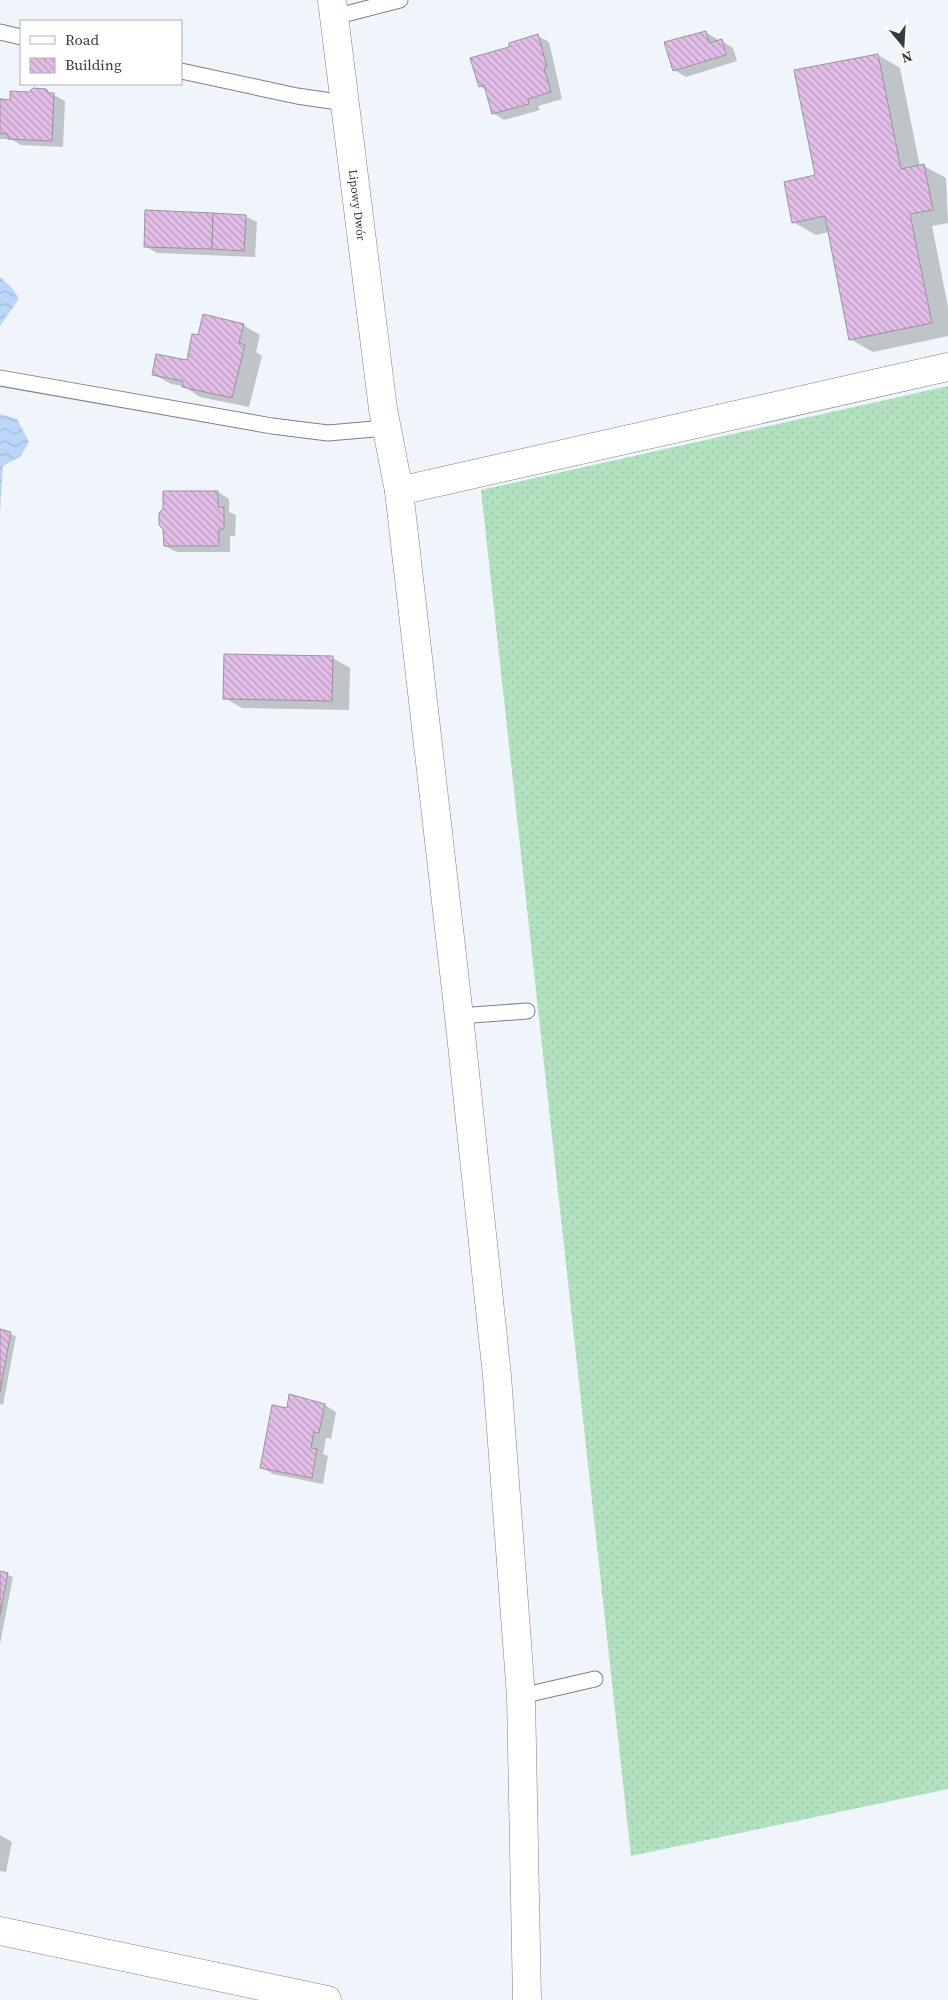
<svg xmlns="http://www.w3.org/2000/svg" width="948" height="2000" font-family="'Source Serif 4',serif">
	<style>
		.grass { fill: url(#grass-dots) }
		.water { fill: url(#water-waves) }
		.shadow { fill: #0003 }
		.building { fill: url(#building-back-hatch); stroke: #99959a }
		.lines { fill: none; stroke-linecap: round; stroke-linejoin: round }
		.service-casing { stroke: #7c8185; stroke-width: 17 }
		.minor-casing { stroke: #7c8185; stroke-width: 29 }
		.tertiary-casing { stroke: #7c8185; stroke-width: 29 }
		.service { stroke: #fff; stroke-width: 15 }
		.minor { stroke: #fff; stroke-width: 28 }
		.tertiary { stroke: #fff; stroke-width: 28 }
		.labels { text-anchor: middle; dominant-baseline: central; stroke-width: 4; stroke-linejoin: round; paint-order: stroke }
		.street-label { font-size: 12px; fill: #383b3c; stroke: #fff }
	</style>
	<defs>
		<pattern id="grass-dots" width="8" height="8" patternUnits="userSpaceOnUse" patternTransform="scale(1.25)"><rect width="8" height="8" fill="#b1e1bf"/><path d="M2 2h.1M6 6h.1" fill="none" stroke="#99c2a5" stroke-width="1.8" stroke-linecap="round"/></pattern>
		<pattern id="water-waves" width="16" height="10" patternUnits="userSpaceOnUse" patternTransform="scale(1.25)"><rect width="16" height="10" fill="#bcd6f9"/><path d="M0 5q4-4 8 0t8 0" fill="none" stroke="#a2b9d6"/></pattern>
		<pattern id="building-back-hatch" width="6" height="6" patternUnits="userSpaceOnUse" patternTransform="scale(1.25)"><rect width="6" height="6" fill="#e2bde7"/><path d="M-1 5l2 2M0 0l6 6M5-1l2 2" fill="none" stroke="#b89bbc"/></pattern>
	</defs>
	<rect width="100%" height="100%" fill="#eff5fa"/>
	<!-- grass -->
	<polygon class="grass" points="948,386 948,1789 631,1856 481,490"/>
	<!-- water -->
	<g class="water">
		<polygon points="0,277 12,288 19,299 0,326"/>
		<polygon points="0,414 17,419 29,442 21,456 3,466 0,513"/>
	</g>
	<!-- shadow -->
	<g class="shadow">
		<polygon points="705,32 717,39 718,42 722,41 733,48 737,61 686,77 674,70"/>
		<polygon points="538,36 549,42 562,99 538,106 540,110 504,120 493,113 486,90 480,86 511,48"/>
		<polygon points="878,55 900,68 920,167 924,166 946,178 948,223 932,226 948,307 948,336 873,352 850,339 829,232 816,235 793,222"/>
		<polygon points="45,90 65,101 63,147 21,145 11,139 0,139 0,98 11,101"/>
		<polygon points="245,216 257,222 255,257 157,253 145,246"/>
		<polygon points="243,325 260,335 256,352 262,356 249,407 200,397 183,386 171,384 153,374 188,361 199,336"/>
		<polygon points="218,492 229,499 229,512 236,515 235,536 230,536 230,552 177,552 165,546"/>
		<polygon points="333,658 350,668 349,710 242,708 225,698"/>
		<polygon points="0,1331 16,1336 3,1405 0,1404"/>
		<polygon points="325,1405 336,1412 331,1439 326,1438 323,1454 328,1456 323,1484 273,1474 261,1467 288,1409"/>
		<polygon points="0,1572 13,1577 0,1644"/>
		<polygon points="0,1835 12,1842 6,1872 0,1871"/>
	</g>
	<!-- building -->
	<g class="building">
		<polygon points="706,31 709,43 722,39 726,55 673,71 664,42"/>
		<polygon points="538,34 547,67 544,68 551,92 528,99 529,104 492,114 484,85 479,87 470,58 509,47 509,43"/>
		<polygon points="878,54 901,169 924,164 933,210 910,214 932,323 849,340 825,216 792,223 784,182 815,175 794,70"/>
		<polygon points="33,88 46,89 49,93 54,93 52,141 8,139 8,134 0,133 0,99 10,100 10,91 29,92"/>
		<polygon points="145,210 213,213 212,249 144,247"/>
		<polygon points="213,213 246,215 244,251 212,249"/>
		<polygon points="203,314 244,324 239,343 245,345 232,398 182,387 183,381 152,375 156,354 187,360 192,334 198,335"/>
		<polygon points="163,491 218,491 218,507 224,507 224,529 219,530 219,546 164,546 163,529 159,525 159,513 163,509"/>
		<polygon points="224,654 333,656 332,701 223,699"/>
		<polygon points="0,1329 11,1332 0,1392"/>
		<polygon points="289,1394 325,1404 319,1433 314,1432 311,1448 317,1449 312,1478 260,1468 272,1405 287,1408"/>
		<polygon points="0,1571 8,1573 0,1615"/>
	</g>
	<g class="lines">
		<defs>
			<g id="service">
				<polyline points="334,17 400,0"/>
				<polyline points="0,32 21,37"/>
				<polyline points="181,71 297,96 345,103"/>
				<polyline points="0,378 272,426 328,433 386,428"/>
				<polyline points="459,1016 527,1011"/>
				<polyline points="521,1696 595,1679"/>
			</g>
			<g id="minor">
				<polyline points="399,491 948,367"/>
				<polyline points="0,1931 327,2000"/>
			</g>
			<polyline id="tertiary" points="332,0 383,409 399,491 459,1016 497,1376 521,1696 527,2000"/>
		</defs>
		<!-- service casing -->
		<use href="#service" class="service-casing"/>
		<!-- minor casing -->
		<use href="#minor" class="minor-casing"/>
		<!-- tertiary casing -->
		<use href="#tertiary" class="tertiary-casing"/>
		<!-- service -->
		<use href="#service" class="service"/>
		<!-- minor -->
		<use href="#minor" class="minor"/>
		<!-- tertiary -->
		<use href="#tertiary" class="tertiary"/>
	</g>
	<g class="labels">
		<!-- street labels -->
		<g class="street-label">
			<text transform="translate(357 205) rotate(83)">Lipowy Dwór</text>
		</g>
	</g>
	<!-- legend -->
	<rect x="20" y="20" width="162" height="65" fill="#ffffff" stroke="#afb1b1"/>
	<rect x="30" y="36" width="25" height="8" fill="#ffffff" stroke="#afb1b1"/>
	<text x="65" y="45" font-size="15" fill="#383b3c">Road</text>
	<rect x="30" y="58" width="25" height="15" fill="url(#building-back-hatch)" stroke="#afb1b1"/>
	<text x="65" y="70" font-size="15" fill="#383b3c">Building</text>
	<!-- north arrow -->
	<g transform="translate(903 45) rotate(162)" stroke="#ffffff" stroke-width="4" paint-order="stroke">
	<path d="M0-4L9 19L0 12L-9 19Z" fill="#383b3c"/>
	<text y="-8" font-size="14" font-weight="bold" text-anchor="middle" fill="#383b3c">N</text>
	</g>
</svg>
